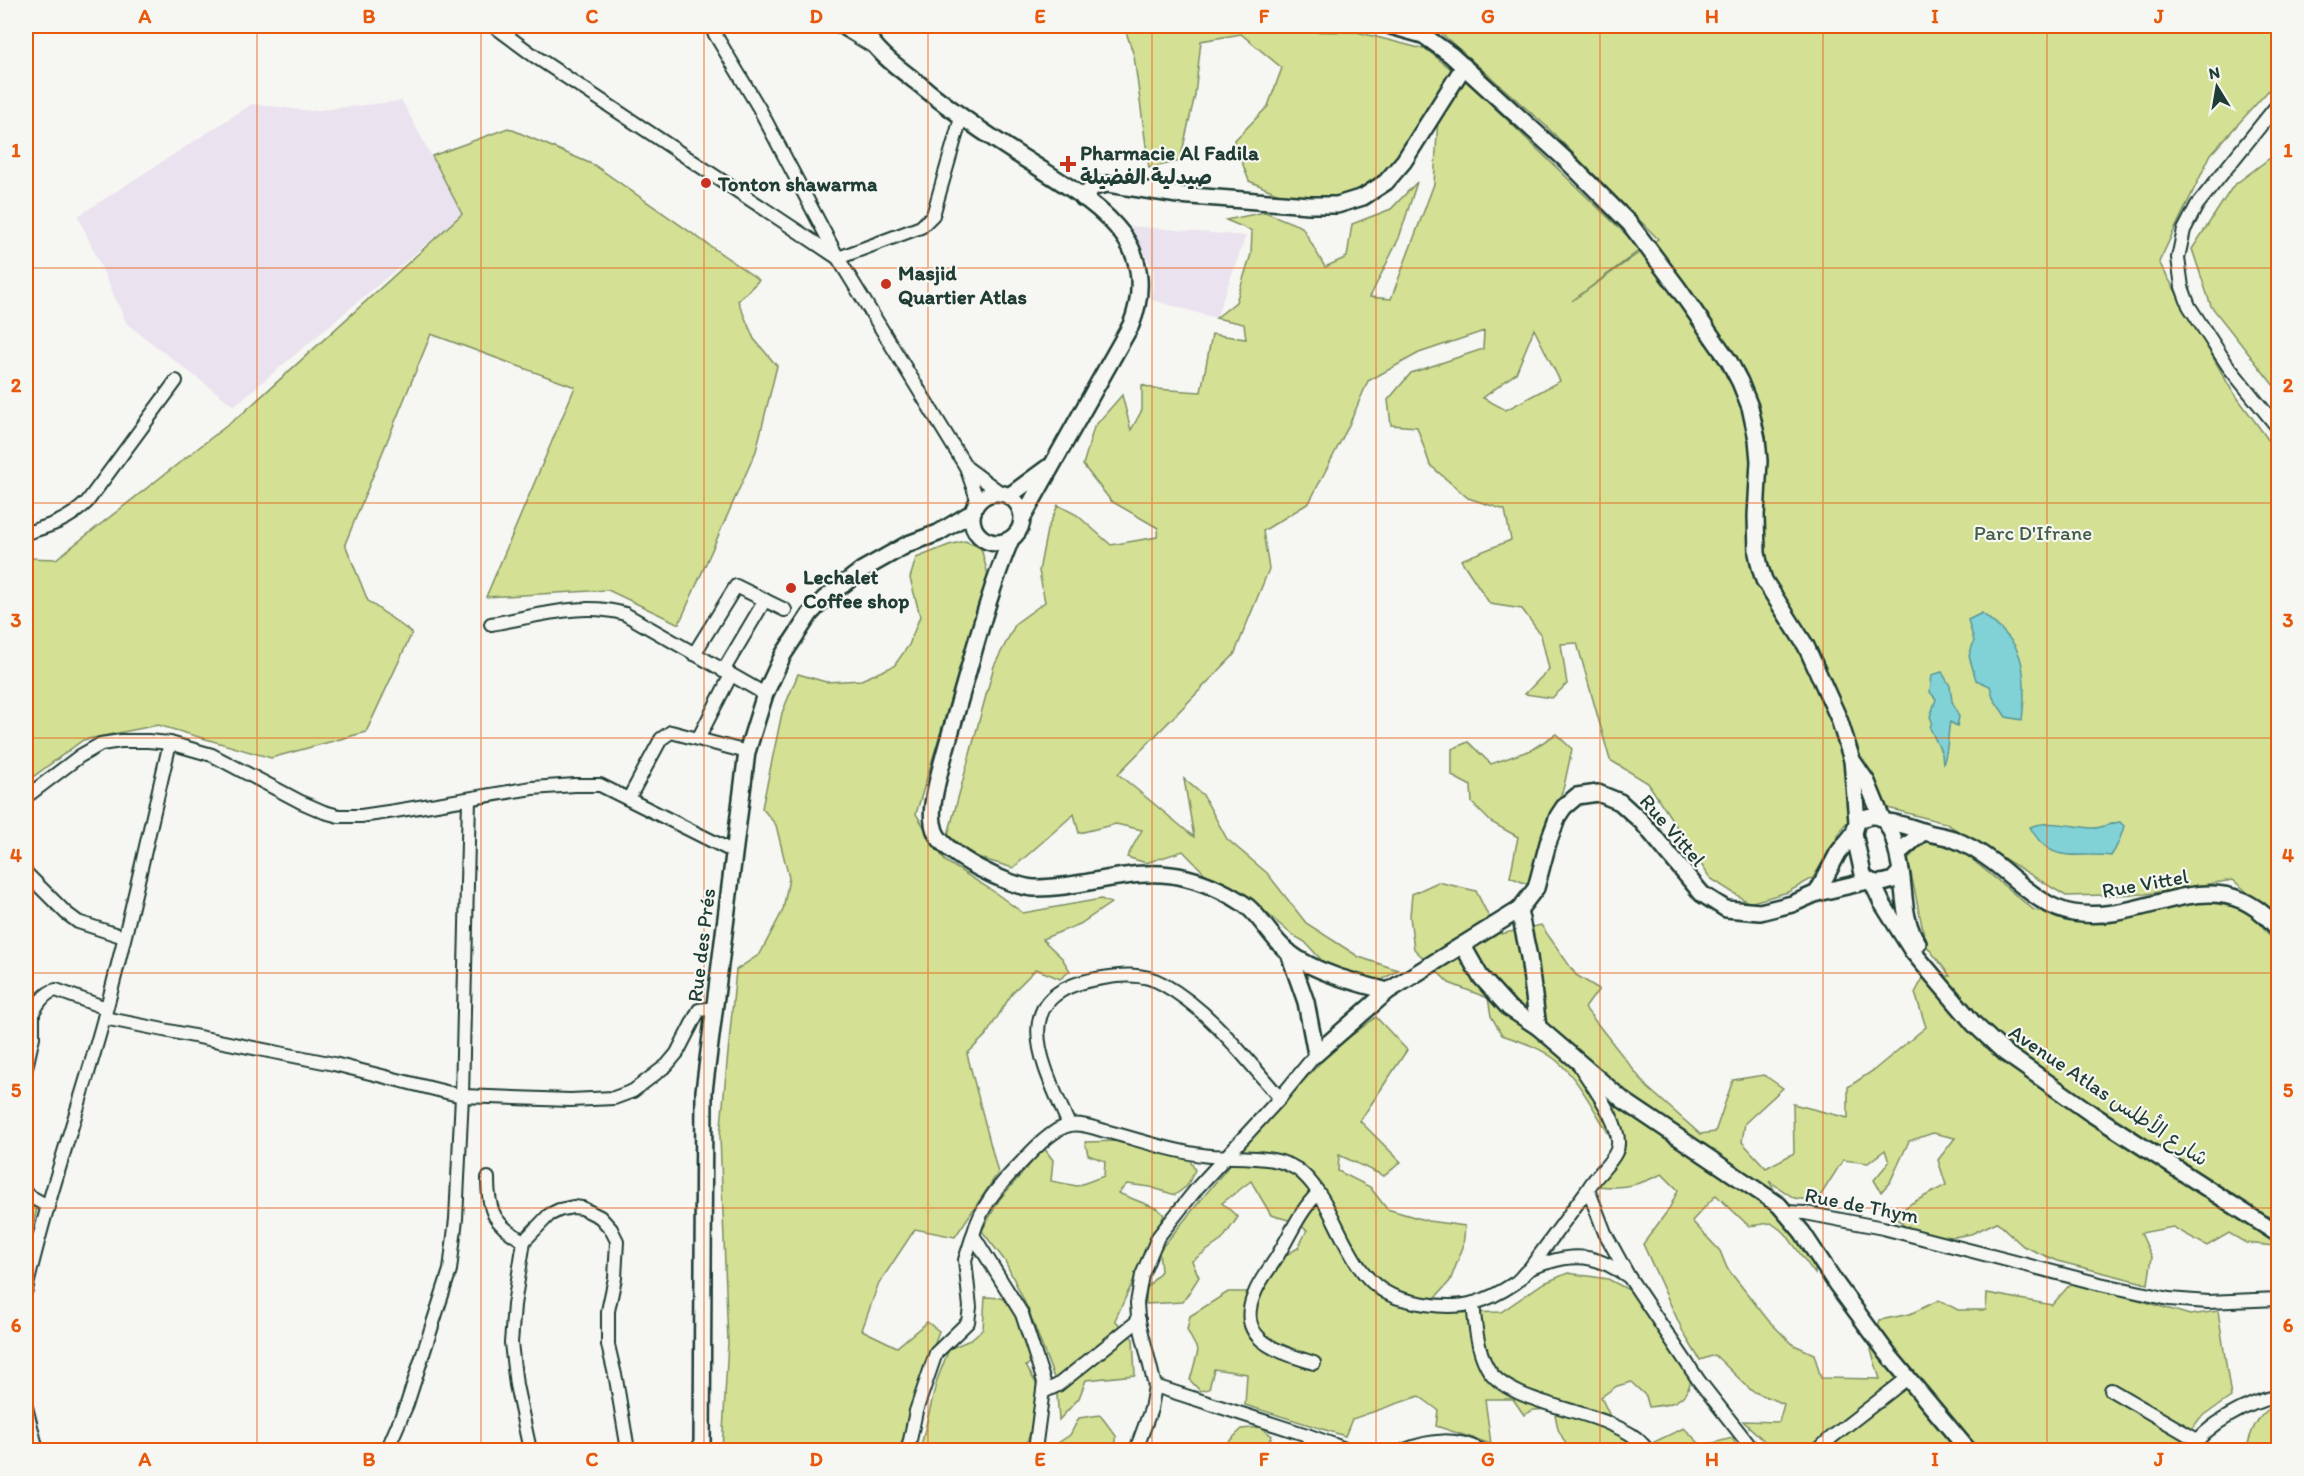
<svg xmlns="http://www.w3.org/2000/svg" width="2304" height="1476" font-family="Itim,'Playpen Sans Arabic',sans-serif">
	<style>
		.built { fill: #eae2ee }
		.green { fill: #d4e093; stroke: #7a8e64; stroke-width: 1.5; fill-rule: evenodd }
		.water { fill: #80d2d7; stroke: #599696; stroke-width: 1.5 }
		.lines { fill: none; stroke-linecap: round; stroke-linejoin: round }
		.minor-casing { stroke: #1f3d34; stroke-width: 16 }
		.tertiary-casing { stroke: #1f3d34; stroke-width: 20 }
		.minor { stroke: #f6f6f2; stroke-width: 12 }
		.tertiary { stroke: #f6f6f2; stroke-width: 15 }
		.grid { fill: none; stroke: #e8590c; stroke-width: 1.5; stroke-opacity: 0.55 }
		.poi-dot { fill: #c8321e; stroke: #f6f6f2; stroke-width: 2 }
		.labels { text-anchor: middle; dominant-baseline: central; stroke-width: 4.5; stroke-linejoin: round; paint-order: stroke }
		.poi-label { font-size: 21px; font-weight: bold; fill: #1f3d34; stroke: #f6f6f2; text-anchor: start }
		.park-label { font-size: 21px; fill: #435e47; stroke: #f6f6f2 }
		.street-label { font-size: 21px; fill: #1f3d34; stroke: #f6f6f2 }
		.neatline { fill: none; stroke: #e8590c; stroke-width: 2 }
		.grid-label { font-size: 20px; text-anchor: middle; font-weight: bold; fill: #e8590c }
	</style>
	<rect width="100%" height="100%" fill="#f6f6f2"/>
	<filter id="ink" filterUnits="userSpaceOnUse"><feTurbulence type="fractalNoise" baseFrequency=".0167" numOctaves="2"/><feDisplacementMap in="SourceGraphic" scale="12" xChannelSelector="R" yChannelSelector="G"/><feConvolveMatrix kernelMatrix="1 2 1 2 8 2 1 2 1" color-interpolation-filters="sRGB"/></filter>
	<g filter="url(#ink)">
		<!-- built -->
		<g class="built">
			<polygon points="402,101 462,214 234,406 127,324 78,216 252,104 311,111"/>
			<polygon points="1130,226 1246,236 1216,318 1152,300 1154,271"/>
		</g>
		<!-- green -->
		<g class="green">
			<path d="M1124,26h150l12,5 71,1 70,18 43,34 171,165 -69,52 86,-62 -112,-113 -113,-100h845v54l-67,74 -52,108 72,127 47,64v466l-45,-39 -87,14 -80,2 -121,-73 -61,-16 -39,17 -32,54 -25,14 -39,11 -39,-25 -62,-95 -38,-23 -33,-117 -16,1 6,40 -15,14 -27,-4 24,-25 -8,-34 -19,-26 -32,-5 -29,-44 50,-20 -6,-30 -37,-12 -38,-33 -13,-38 -26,-2 -3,-25 23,-27 72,-24 1,-18 -65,22 -51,28 -19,44 -40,78 -46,28 6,38 -35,86 -116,119 76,63 -10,-58 19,16 24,44 40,34 39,50 53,34 39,13 -21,13 -50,-17 -22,-24 -14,-8 -36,-31 -43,-22 -29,-30 -37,12 -19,-6 15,-27 -26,-6 -37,9 -5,-19 -61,54 -40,-12 -25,-21 46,-169 22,-43 29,-21 -6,-31 8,-41 11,-25 19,10 34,30 46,-8 1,-9 -47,-27 -28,-36 11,-38 28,-32 9,35 11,-20v-25l13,4 46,3 11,-58 34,5 -2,-15 -28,-6 20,-16 15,-48 1,-23 -26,-11 39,-8 37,15 23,40 22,-10 5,-33 39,-15 26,-27 -18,56 -29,59 21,2 43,-115 4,-67c-34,43 -79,101 -142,83 -16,-4 -32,-13 -47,-19l-15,-40 34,-35 14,-38 -41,-34 -40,7 -6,54 -15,66 -31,7 -15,-112zM1534,329l26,52 -54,29 -23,-12 33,-25z"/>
			<polygon points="508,128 594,165 759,280 738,301 754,339 777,366 756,451 679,624 608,590 486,597 575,387 431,334 345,544 368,601 412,633 366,732 271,758 158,725 83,740 26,782 26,558 56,559 243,413 462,214 432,156"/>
			<polygon points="2278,152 2278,391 2211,306 2192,249 2233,186"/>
			<polygon points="965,541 981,548 988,575 916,814 945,861 990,889 1023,913 1101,899 1111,903 1080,924 1042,939 1062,958 1070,971 1060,979 1036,969 1013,992 986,1035 967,1054 998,1173 955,1237 915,1229 878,1285 862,1330 897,1347 927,1322 939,1331 899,1450 722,1450 728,1342 720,1136 736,970 760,954 783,910 789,878 776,825 762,808 782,713 798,674 826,682 861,680 894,666 909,645 920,616 910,578 916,558 949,545"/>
			<polygon points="1556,734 1572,749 1564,786 1529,885 1510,877 1518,837 1491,822 1472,803 1471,786 1452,776 1452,749 1468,742 1491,764 1531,750"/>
			<path d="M1926,839l32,9 76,62 48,9 119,-18 50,9 27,38v302l-4,-4 -28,-3 -17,-10 -22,13 -34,-19 -32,6 11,24 -4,27 -91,-23 -34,-15 -26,-24 -26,12 -17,3 -42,-4 -18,-17 18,-13 34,-18 -8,-25 17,-22 -22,-5 -24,8 -19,41 -9,10 -7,-12 15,-18 -4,-12 -17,13 -25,-3 -26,41 -23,-3 -25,-17 47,78 -1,15 -30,-41 -14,-10 -22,3 -33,-31 -24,26 28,30 7,17 41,52 24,24 22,10 7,24 59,1 -9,-29 9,-30 30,-6 29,-14 19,10h28l1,-17 65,12 21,-24 117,34 28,-4 13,86 -31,21 -23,32h-403l-31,-29 36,1 5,-18 -32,-13 -37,-36 -15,5 -16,-26 -41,-90 26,-35 9,-19 -16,-16c-24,11 -37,15 -64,12l20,-37c-18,-27 -36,-67 -61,-88 -15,-13 -37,-20 -55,-26l-11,-19 -3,-18 -39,-15 -35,-34 -4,-33 2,-22 26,-12 38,9 12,24 13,19 40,-9 35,50 23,14 -14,19 62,79 53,47 15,-2 18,-52 31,-5 19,13 -38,35 -3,19 24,26 28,-15 -1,-49 55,14v-31l26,-17 52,-43 -11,-34 9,-17h26l-24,-31 -18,-86z"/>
			<path d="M1376,1017l31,33 -47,71 41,41 -17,14 -45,-21 -1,16 32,16 17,22 41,12 37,5 -2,21 -13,34 -25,28 39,4 37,-1 41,-28 26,-11 40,6 25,13 58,87c-4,24 -22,26 -42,28l-3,-11 -15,-14 -14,4 -16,11 8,17 35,36h-75l-11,-21 -4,-20 -21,1 -9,5 -11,-16h-28l6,45 -55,-18 2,-16 -19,-14 -67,23 -7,17 -100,-31 2,-31 -33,-5 -5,20 -9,2 -10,-11 8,-29 -11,-21 3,-14 38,-24h31l15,-30 24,-14 9,-18 -15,-9 -21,-6 -20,-34 -29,22 16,14 -16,23 -30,21 7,16 -16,25 -37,2v-15l15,-18 -2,-20 96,-117 75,-82z"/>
			<polygon points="1122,1141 1186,1153 1195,1170 1187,1186 1175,1195 1150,1187 1127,1184 1118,1193 1158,1209 1164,1215 1115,1320 1133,1339 1135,1375 1086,1380 1079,1398 1059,1420 1056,1383 1028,1309 1005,1261 982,1231 999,1200 1044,1148 1053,1160 1051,1181 1077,1186 1104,1176 1105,1161 1088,1155 1085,1142"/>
			<polygon points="26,1202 37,1208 26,1258"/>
			<polygon points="985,1297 1002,1298 1018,1308 1034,1360 1026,1366 1040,1390 1033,1426 1027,1442 1009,1450 920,1450 937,1380 949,1349 970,1340 983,1329"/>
			<path d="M2278,1402v39l-15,9h-9l-6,-6c5,-20 12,-30 30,-42z"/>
			<polygon points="1100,1415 1116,1436 1116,1450 1050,1450 1052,1447 1070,1435 1079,1418"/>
			<polygon points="1260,1427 1272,1436 1263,1450 1220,1450 1242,1429"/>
			<polygon points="1684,1428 1702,1446 1732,1438 1740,1450 1658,1450 1654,1442"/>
		</g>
		<!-- water -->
		<g class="water">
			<path d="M1982,613c12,10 28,22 35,37 9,18 8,50 5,70l-16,-3 -13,-19 -3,-12 -14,-6 -7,-24 5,-15 -6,-21z"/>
			<path d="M1942,672l8,14 2,15 7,16 -2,9 -7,-4c-3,14 -1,28 -7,42l-1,-10 -12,-26 2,-7 -2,-4 6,-18 -6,-7 2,-17z"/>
			<path d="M2120,822l4,4c-3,11 -6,20 -13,30 -35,-5 -59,11 -81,-29 19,-8 42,0 62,1 8,1 19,-5 28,-6z"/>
		</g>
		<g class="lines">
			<defs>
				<g id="minor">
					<polyline points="494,26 533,55 838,258 921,227 933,215 961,118"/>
					<polyline points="710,26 759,108 838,258 966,467 978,502"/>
					<polyline points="839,26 872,46"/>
					<polyline points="2278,104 2197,205 2184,230 2178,258 2182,287 2189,306 2228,366 2278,428"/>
					<polyline points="966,467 1001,493"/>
					<path d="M26,533c24,-7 43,-13 61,-31l89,-121"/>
					<path d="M491,624c43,-7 91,-23 134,-10l140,80"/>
					<polyline points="694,654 736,586 785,610"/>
					<polyline points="723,671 765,600"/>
					<polyline points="698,739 731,675"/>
					<polyline points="26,797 80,756 101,744 121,741 148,741 170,743 212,755 301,802 324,812 339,816 361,816 395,811 532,788 575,785 600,785 734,852"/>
					<polyline points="629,798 661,739 671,732 747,752"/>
					<polyline points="26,873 66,913 78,922 124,937"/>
					<polyline points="104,1018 334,1064 462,1096 469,799"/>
					<path d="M26,1025c7,-12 15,-32 30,-35l50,18"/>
					<polyline points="26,1068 33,1037 33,1014"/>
					<path d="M1581,1068c11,17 46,63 35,84 -6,13 -21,24 -28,37l17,44 24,44 70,104 54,69"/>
					<path d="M1069,1125c-24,-57 -67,-130 28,-146 22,-4 45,-7 66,5 48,27 82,74 117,114"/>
					<path d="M488,1178c0,33 6,47 36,63"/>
					<polyline points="26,1194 49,1207"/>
					<polyline points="1786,1212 1805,1213 1883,1228 2100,1284 2169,1299 2208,1302 2278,1299"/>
					<polyline points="1530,1268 1588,1189"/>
					<path d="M26,1290c21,-92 53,-181 78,-272 25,-91 44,-184 66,-275"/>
					<path d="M1473,1303c2,20 4,46 14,64 17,33 90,41 123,57 14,6 29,13 37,26"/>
					<path d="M1314,1363c-34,-11 -79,-22 -60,-68 5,-15 16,-26 24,-40 13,-22 22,-44 40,-62"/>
					<polyline points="1155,1386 1307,1435 1312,1450"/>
					<polyline points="2111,1390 2197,1440"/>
					<polyline points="1043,1392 1058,1385 1139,1320"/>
					<polyline points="26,1407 37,1450"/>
					<polyline points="1307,1435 1348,1450"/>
					<polyline points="387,1450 407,1404 450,1270 456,1219 462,1096 570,1100 614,1098 633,1091 667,1065 677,1053 699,1010 715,1008"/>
					<polyline points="530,1450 516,1385 511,1343 514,1305 524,1241 549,1215 559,1210 573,1207 582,1208 600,1217 611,1229 617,1241 615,1278 608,1311 608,1345 616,1379 628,1450"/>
					<polyline points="908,1450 916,1411 936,1353 968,1322 970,1307 965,1260 973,1235"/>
					<path d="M1035,1450l9,-68 -22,-68 -49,-79c8,-29 26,-50 47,-71 11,-12 33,-36 50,-39 10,-2 25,3 35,6 32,8 65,20 97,24 30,5 77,-4 101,19 38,35 43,110 99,125 22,6 49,10 72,4 14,-4 29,-12 41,-20 5,-3 8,-9 13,-13 6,-4 14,-6 21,-8 33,-10 52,-4 80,15"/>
					<polyline points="1136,1450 1151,1409 1155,1386 1138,1317 1137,1303 1142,1275 1158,1237 1198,1187 1280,1098 1316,1054"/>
					<path d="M1405,1450c27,-11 50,-12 76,0"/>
					<polyline points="1818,1450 1832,1437 1909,1377"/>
					<path d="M2190,1450c17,-26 57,-47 88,-54"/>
				</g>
				<g id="tertiary">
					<path d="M861,26c16,27 32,38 57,57 36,30 75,56 115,81 31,20 68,41 90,71 20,27 20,60 8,90l-108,192"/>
					<path d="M1391,26l32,9 28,20 115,105 64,64 48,64 51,73 11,21 10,25 7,32 2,22 -3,55 1,37 3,14 4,13 42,66 33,73 13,41 5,62 -3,11 9,41c6,12 19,10 30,6l8,-9c-5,-24 -10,-72 -44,-49"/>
					<polyline points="1083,198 1093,187 1108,184 1178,195 1309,205 1337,205 1363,197 1386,182 1404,161 1464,66"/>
					<circle cx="997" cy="518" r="25"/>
					<polyline points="1009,496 1047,468"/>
					<path d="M1011,539c-22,53 -36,109 -52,164 -9,33 -21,67 -26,101 -1,8 -1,19 2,27 8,23 74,56 99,57 51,1 101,-24 153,-10 20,5 44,16 61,29 15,13 24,32 39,44 26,21 69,32 101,40"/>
					<polyline points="1852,760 1867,782 1881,816"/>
					<path d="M1887,822c13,1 23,5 35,9 10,4 21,4 31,8 13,5 28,14 40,23 24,18 49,46 80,51 74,13 143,-60 205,16"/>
					<polyline points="1898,853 1923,832"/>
					<path d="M1901,871c4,25 2,51 17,72"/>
					<polyline points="1872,882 1882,903 1913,952 1974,1024 2004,1052 2092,1114 2278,1234"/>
					<polyline points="1817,893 1838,853 1854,833"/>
					<polyline points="1519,910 1529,957 1538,1027"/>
					<polyline points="1463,946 1480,976 1509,1008 1538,1027 1623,1100 1779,1205 1802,1232 1837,1285 1887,1353 1968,1450"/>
					<polyline points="1288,951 1306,1002 1316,1054"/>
					<polyline points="1316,1054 1388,991 1519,910 1536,888 1548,843 1558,816 1564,807 1577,796 1598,793 1620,802 1642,822 1702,894 1726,909 1760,912 1792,904 1817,893 1868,881"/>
					<polyline points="702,1450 704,1091 747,752 765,694 783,655 810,614 824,599 862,570 908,544 938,533 973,512"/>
				</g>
			</defs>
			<!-- minor casing -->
			<use href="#minor" class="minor-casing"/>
			<!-- tertiary casing -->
			<use href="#tertiary" class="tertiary-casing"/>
			<!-- minor -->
			<use href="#minor" class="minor"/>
			<!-- tertiary -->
			<use href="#tertiary" class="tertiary"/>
		</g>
	</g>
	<!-- grid -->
	<path class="grid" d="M257,26v1424M481,26v1424M704,26v1424M928,26v1424M1152,26v1424M1376,26v1424M1600,26v1424M1823,26v1424M2047,26v1424M26,268h2252M26,503h2252M26,738h2252M26,973h2252M26,1208h2252"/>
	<!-- markers -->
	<g class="poi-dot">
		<path d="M1065 155h6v6h6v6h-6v6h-6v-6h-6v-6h6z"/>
		<circle cx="706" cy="183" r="6"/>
		<circle cx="886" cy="284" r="6"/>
		<circle cx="791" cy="588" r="6"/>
	</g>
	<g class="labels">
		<!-- poi labels -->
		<g class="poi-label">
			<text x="1080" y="152">Pharmacie Al Fadila<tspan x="1080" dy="24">صيدلية الفضيلة</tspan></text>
			<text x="718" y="183">Tonton shawarma</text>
			<text x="898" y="272">Masjid<tspan x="898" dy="24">Quartier Atlas</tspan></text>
			<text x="803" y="576">Lechalet<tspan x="803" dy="24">Coffee shop</tspan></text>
		</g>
		<!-- park labels -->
		<g class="park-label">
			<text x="2033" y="532">Parc D'Ifrane</text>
		</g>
		<!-- street labels -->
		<g class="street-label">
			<text transform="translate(1673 830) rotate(49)">Rue Vittel</text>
			<text transform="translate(2145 883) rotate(-10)">Rue Vittel</text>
			<text transform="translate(701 945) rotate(-83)">Rue des Prés</text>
			<text transform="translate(2109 1095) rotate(34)">Avenue Atlas شارع الأطلس</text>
			<text transform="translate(1862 1205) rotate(11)">Rue de Thym</text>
		</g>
	</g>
	<!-- margin -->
	<rect width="2304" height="1476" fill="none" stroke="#f6f6f2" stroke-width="66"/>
	<!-- north arrow -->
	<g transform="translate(2217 87) rotate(349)" stroke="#f6f6f2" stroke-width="4.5" paint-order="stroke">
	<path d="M0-4.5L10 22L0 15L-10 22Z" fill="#1f3d34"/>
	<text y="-9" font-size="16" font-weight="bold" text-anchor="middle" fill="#1f3d34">N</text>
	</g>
	<rect x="33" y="33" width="2238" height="1410" class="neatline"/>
	<g class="grid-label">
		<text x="145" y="23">A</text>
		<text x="369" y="23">B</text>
		<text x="592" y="23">C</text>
		<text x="816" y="23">D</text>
		<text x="1040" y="23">E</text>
		<text x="1264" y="23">F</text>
		<text x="1488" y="23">G</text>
		<text x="1712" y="23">H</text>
		<text x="1935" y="23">I</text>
		<text x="2159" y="23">J</text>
		<text x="16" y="157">1</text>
		<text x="2288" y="157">1</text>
		<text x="16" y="392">2</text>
		<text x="2288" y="392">2</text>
		<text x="16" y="627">3</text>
		<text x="2288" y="627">3</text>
		<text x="16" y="862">4</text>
		<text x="2288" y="862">4</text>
		<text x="16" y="1097">5</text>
		<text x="2288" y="1097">5</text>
		<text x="16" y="1332">6</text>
		<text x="2288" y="1332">6</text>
		<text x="145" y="1466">A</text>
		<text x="369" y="1466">B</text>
		<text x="592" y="1466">C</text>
		<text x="816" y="1466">D</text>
		<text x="1040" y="1466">E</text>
		<text x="1264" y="1466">F</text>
		<text x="1488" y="1466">G</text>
		<text x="1712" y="1466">H</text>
		<text x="1935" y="1466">I</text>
		<text x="2159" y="1466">J</text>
	</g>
</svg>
